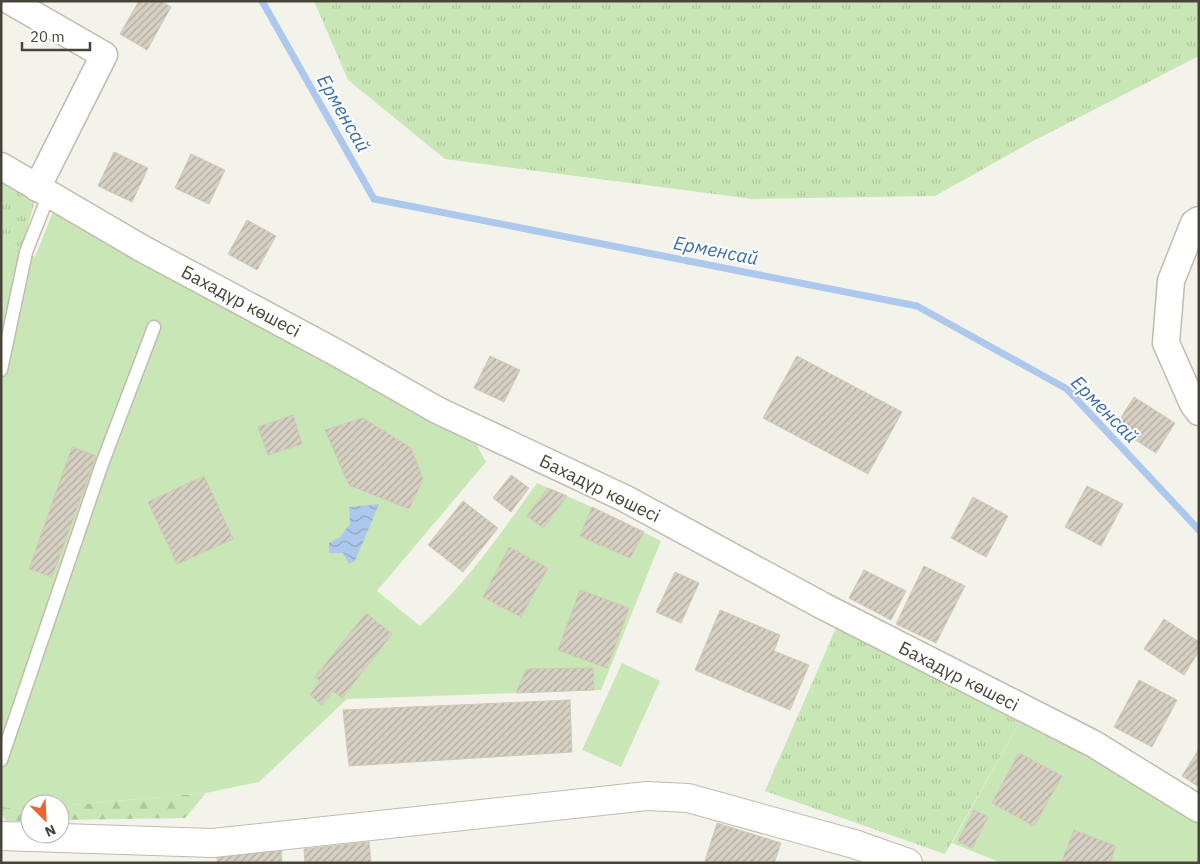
<svg xmlns="http://www.w3.org/2000/svg" width="1200" height="864" font-family="'IBM Plex Sans',sans-serif">
	<style>
		.grass { fill: url(#grass-tufts) }
		.forest { fill: url(#forest-firs) }
		.garden { fill: #c9e6b7 }
		.water { fill: url(#water-waves) }
		.lines { fill: none; stroke-linecap: round; stroke-linejoin: round }
		.stream { stroke: #acc8ec; stroke-width: 7 }
		.building { fill: url(#building-hatch); stroke: #d0c9b4 }
		.service-casing { stroke: #bfbcae; stroke-width: 15 }
		.minor-casing { stroke: #bfbcae; stroke-width: 29 }
		.tertiary-casing { stroke: #bfbcae; stroke-width: 30 }
		.service { stroke: #fff; stroke-width: 12 }
		.minor { stroke: #fff; stroke-width: 26 }
		.tertiary { stroke: #fff; stroke-width: 28 }
		.labels { text-anchor: middle; dominant-baseline: central; stroke-width: 4; stroke-linejoin: round; paint-order: stroke }
		.street-label { font-size: 18px; fill: #484439; stroke: #fff }
		.water-label { font-size: 19px; font-style: italic; fill: #386bae; stroke: #fff }
	</style>
	<defs>
		<pattern id="grass-tufts" width="24" height="20" patternUnits="userSpaceOnUse" patternTransform="scale(1.25)"><rect width="24" height="20" fill="#c9e6b7"/><path d="M3 7l-1-3M5 7V3M7 7l1-3M15 17l-1-3M17 17v-4M19 17l1-3" fill="none" stroke="#aec69e"/></pattern>
		<pattern id="forest-firs" width="22" height="20" patternUnits="userSpaceOnUse" patternTransform="scale(1.25)"><rect width="22" height="20" fill="#c9e6b7"/><path d="M5 1l3.5 6h-7zM16 11l3.5 6h-7z" fill="#aec69e"/></pattern>
		<pattern id="water-waves" width="16" height="10" patternUnits="userSpaceOnUse" patternTransform="scale(1.25)"><rect width="16" height="10" fill="#acc8ec"/><path d="M0 5q4-4 8 0t8 0" fill="none" stroke="#8ea4c0"/></pattern>
		<pattern id="building-hatch" width="6" height="6" patternUnits="userSpaceOnUse" patternTransform="scale(1.25)"><rect width="6" height="6" fill="#d5d0c1"/><path d="M-1 1l2-2M0 6l6-6M5 7l2-2" fill="none" stroke="#afaa9e"/></pattern>
	</defs>
	<rect width="100%" height="100%" fill="#f4f3eb"/>
	<!-- grass -->
	<g class="grass">
		<polygon points="314,1 1199,1 1199,56 1033,141 935,196 753,199 445,159 348,80"/>
		<polygon points="1,177 36,197 21,250 1,240"/>
		<polygon points="839,621 1023,716 945,854 765,791"/>
	</g>
	<!-- forest -->
	<g class="forest">
		<polygon points="206,793 185,818 60,820 60,806"/>
		<polygon points="1,807 30,809 30,821 6,821 1,813"/>
	</g>
	<!-- garden -->
	<g class="garden">
		<path d="M55,207l418,231 13,24 -109,129 43,35c46,-42 81,-93 117,-143l55,24 69,34 -60,149 -254,9 -88,83 -53,11 -146,13v-2h-30l-1,5 -28,-2v-567l34,17z"/>
		<polygon points="622,663 660,681 621,767 582,750"/>
		<polygon points="1023,716 1199,821 1199,863 1002,863 952,843"/>
	</g>
	<!-- water -->
	<polygon class="water" points="379,504 355,561 349,564 343,553 329,553 329,543 340,537 350,524 349,507"/>
	<g class="lines">
		<!-- stream -->
		<polyline class="stream" points="262,1 374,199 917,306 1067,389 1199,530"/>
	</g>
	<!-- building -->
	<g class="building">
		<polygon points="139,1 161,1 171,7 147,50 120,34"/>
		<polygon points="114,152 148,168 132,202 98,186"/>
		<polygon points="191,154 225,170 209,204 175,188"/>
		<polygon points="247,220 276,236 257,270 228,254"/>
		<polygon points="490,356 520,370 504,402 474,388"/>
		<polygon points="797,356 902,412 868,474 763,418"/>
		<polygon points="1134,397 1175,423 1156,453 1115,427"/>
		<polygon points="293,415 302,444 268,455 258,427"/>
		<polygon points="363,418 411,448 423,479 409,509 349,485 325,430"/>
		<polygon points="72,447 96,456 52,577 29,569"/>
		<polygon points="511,475 529,488 511,512 493,498"/>
		<polygon points="204,476 233,539 177,564 148,502"/>
		<polygon points="1087,486 1123,504 1101,546 1065,527"/>
		<polygon points="548,488 567,496 543,528 527,516"/>
		<polygon points="973,497 1008,516 986,557 951,538"/>
		<polygon points="463,501 498,528 463,572 428,545"/>
		<polygon points="592,507 644,532 630,558 580,536"/>
		<polygon points="509,547 548,568 521,617 483,597"/>
		<polygon points="924,566 965,586 936,643 896,624"/>
		<polygon points="864,570 906,591 891,620 849,598"/>
		<polygon points="675,572 699,583 681,623 656,612"/>
		<polygon points="580,590 629,608 607,668 558,650"/>
		<polygon points="720,610 780,635 774,651 809,665 790,710 695,670"/>
		<polygon points="366,613 392,634 342,698 333,691 322,705 310,695 320,681 315,677"/>
		<polygon points="1164,619 1199,642 1199,651 1184,675 1144,649"/>
		<polygon points="593,668 594,690 516,693 526,669"/>
		<polygon points="1139,680 1177,700 1152,747 1114,727"/>
		<polygon points="570,700 572,752 349,766 343,710"/>
		<polygon points="1199,749 1199,787 1182,776"/>
		<polygon points="1019,753 1062,776 1034,826 992,803"/>
		<polygon points="974,810 988,817 972,848 958,841"/>
		<polygon points="717,823 781,843 774,863 711,863 705,861"/>
		<polygon points="1074,830 1116,846 1110,863 1061,863"/>
		<polygon points="369,842 371,863 305,863 304,849"/>
		<polygon points="281,849 282,863 217,863 217,856"/>
	</g>
	<g class="lines">
		<defs>
			<g id="service">
				<polyline points="1,370 26,252 49,194"/>
				<polyline points="1,760 102,464 154,327"/>
			</g>
			<g id="minor">
				<polyline points="10,1 104,55 37,188"/>
				<polyline points="1,166 143,249 337,353 437,410 624,498 823,606 1094,744 1199,809"/>
				<polyline points="1199,220 1194,223 1171,281 1166,343 1193,404 1199,412"/>
			</g>
			<polyline id="tertiary" points="1,836 213,843 647,796 688,798 854,844 908,863"/>
		</defs>
		<!-- service casing -->
		<use href="#service" class="service-casing"/>
		<!-- minor casing -->
		<use href="#minor" class="minor-casing"/>
		<!-- tertiary casing -->
		<use href="#tertiary" class="tertiary-casing"/>
		<!-- service -->
		<use href="#service" class="service"/>
		<!-- minor -->
		<use href="#minor" class="minor"/>
		<!-- tertiary -->
		<use href="#tertiary" class="tertiary"/>
	</g>
	<g class="labels">
		<!-- street labels -->
		<g class="street-label">
			<text transform="translate(241 301) rotate(28)">Бахадүр көшесі</text>
			<text transform="translate(600 488) rotate(26)">Бахадүр көшесі</text>
			<text transform="translate(959 676) rotate(27)">Бахадүр көшесі</text>
		</g>
		<!-- water labels -->
		<g class="water-label">
			<text transform="translate(344 113) rotate(60)">Ерменсай</text>
			<text transform="translate(716 250) rotate(11)">Ерменсай</text>
			<text transform="translate(1105 409) rotate(45)">Ерменсай</text>
		</g>
	</g>
	<!-- border -->
	<rect width="1200" height="864" fill="none" stroke="#484439" stroke-width="5"/>
	<!-- north arrow -->
	<g transform="translate(45 819) rotate(156)"><circle r="24" fill="#ffffff" stroke="#b6b4b0"/>
	<path d="M0-4L9 19L0 12L-9 19Z" fill="#ec642a"/>
	<text y="-8" font-size="14" font-weight="bold" text-anchor="middle" fill="#484439">N</text>
	</g>
	<!-- scale -->
	<path d="M22 42v8h68v-8" fill="none" stroke="#484439" stroke-width="2.5"/>
	<text x="30" y="42" font-size="15" fill="#484439" stroke="#ffffff" stroke-width="4" paint-order="stroke">20 m</text>
</svg>
